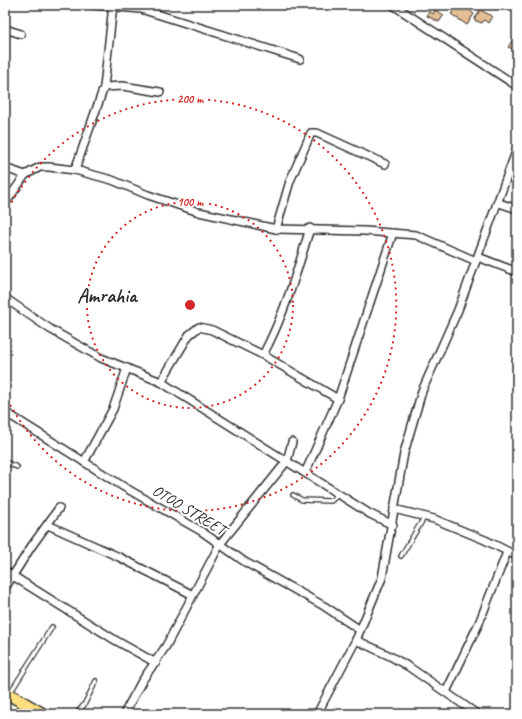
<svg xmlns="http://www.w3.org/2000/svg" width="522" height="719" font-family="Caveat,sans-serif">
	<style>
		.building { fill: #e4be95; stroke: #2b2b2b }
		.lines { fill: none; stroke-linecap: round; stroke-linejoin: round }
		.service-casing { stroke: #2b2b2b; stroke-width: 6 }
		.minor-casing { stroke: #2b2b2b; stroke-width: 10 }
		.primary-casing { stroke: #2b2b2b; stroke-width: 14 }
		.service { stroke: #fff; stroke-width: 3.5 }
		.minor { stroke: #fff; stroke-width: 7 }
		.primary { stroke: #fedf80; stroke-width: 11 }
		.ring { fill: none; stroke: #d62828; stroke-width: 2; stroke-dasharray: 2 4 }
		.labels { text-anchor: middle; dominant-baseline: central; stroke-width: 4; stroke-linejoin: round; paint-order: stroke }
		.street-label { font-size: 16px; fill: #2b2b2b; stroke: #fff }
		.district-label { font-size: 20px; font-weight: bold; fill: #2b2b2b; stroke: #fff }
		.centre { fill: #d62828; stroke: #fff; stroke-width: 2 }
		.ring-label { font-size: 12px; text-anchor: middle; font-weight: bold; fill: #d62828; stroke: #fff; stroke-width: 4; stroke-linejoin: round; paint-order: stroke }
	</style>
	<rect width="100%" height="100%" fill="#fff"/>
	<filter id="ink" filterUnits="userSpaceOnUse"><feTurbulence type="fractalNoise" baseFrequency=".025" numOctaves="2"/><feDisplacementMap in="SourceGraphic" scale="8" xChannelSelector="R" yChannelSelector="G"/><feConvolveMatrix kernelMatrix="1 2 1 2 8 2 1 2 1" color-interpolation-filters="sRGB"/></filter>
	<g filter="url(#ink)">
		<!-- building -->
		<g class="building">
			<polygon points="457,5 472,5 469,10 474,14 467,25 451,14"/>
			<polygon points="435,10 444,15 439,22 427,16 429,11 433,14"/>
			<polygon points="480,10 492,16 488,23 484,20 482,23 479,22 474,20"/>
			<polygon points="516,35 517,48 515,50 508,47"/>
		</g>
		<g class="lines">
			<defs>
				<g id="service">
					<polyline points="5,462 17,467"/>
					<polyline points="293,495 302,500 331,501 339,494"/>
					<polyline points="401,556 425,516"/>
					<polyline points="10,693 52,627"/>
					<polyline points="76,714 84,705 96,681"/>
				</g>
				<g id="minor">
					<polyline points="94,5 141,9 300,59"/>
					<polyline points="393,5 517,86"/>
					<polyline points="5,29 21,34"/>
					<polyline points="104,87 113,5"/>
					<polyline points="5,168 25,175"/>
					<polyline points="75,170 104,87 123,86 160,92"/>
					<polyline points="499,203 517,209"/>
					<polyline points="5,204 25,175 40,167 49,167 75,170 112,180 148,195 199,212 276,229 365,231 416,235 476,261"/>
					<polyline points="276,229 290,181 311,133 317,133 385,164"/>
					<polyline points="478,257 517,272"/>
					<polyline points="5,298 50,329 101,358 161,382 370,514 393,525"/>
					<polyline points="263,355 338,399"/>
					<path d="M161,382l28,-47 10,-8 13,3 51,25c21,-40 34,-83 47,-127"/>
					<polyline points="5,412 124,487 201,531 245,562 324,606 360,630"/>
					<polyline points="84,462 113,409 127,368"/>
					<polyline points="305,473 338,399 393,233"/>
					<polyline points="394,509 434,519 485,540 517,556"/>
					<polyline points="48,525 119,557 193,595"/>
					<polyline points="5,571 115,640 156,663"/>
					<polyline points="5,588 31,547 59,508"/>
					<polyline points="356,640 390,656 409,667 477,714"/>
					<polyline points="446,692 479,623 507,552"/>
					<polyline points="124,714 142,681 166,646 220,544 287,461 292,442"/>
					<polyline points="317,714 356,640 382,578 404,453 422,391 458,310 517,149"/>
				</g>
				<polyline id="primary" points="5,692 43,714"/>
			</defs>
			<!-- service casing -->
			<use href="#service" class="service-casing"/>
			<!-- minor casing -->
			<use href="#minor" class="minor-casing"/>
			<!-- primary casing -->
			<use href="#primary" class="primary-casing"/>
			<!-- service -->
			<use href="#service" class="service"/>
			<!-- minor -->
			<use href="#minor" class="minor"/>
			<!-- primary -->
			<use href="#primary" class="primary"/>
		</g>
	</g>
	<!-- distance rings -->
	<g class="ring">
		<circle cx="190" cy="305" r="103"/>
		<path d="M6 213A206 206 0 1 1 6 397"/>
	</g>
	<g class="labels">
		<!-- street labels -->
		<g class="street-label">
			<text transform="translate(189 510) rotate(31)">OTOO STREET</text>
		</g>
		<!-- district labels -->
		<g class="district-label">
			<text x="107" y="295">Amrahia</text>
		</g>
	</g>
	<circle cx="190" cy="305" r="6" class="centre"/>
	<g class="ring-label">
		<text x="190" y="103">200 m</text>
		<text x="190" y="206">100 m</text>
	</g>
	<!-- margin -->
	<rect width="522" height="719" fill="none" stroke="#fff" stroke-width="20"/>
	<rect x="10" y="10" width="502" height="699" fill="none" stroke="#2b2b2b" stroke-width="1.5" filter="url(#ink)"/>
</svg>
